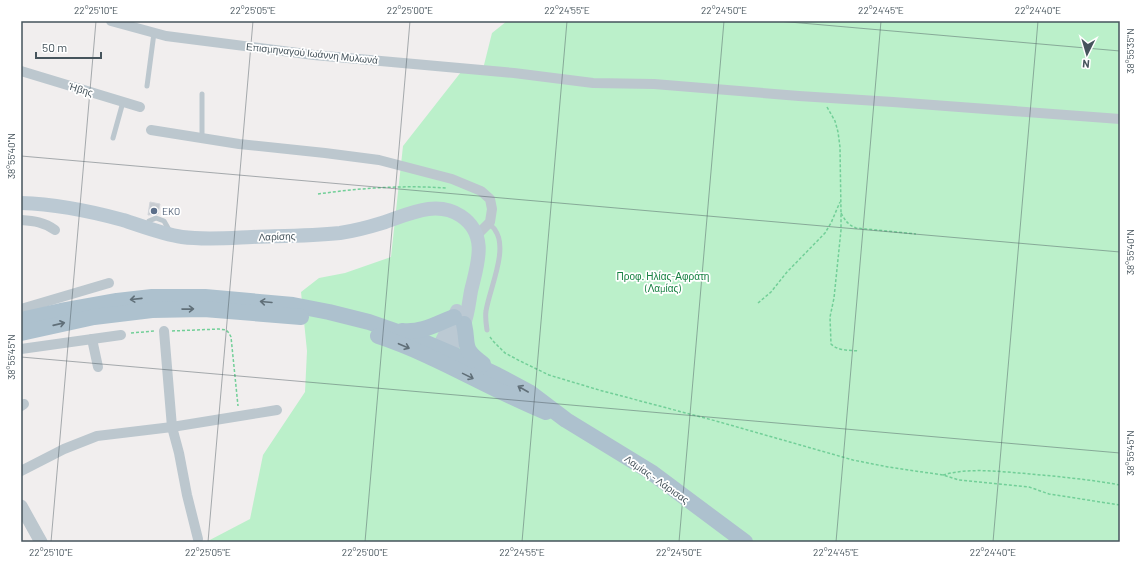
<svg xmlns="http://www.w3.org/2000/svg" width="1141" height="563" font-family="Barlow,sans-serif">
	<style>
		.green { fill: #bbf0ca }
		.building { fill: #c8ccd1; stroke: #d2d5da }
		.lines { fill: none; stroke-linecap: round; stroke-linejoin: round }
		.path { stroke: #72cf98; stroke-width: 1.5; stroke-dasharray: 3 2; stroke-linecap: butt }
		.service { stroke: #bcc7ce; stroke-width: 5 }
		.minor { stroke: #bcc7ce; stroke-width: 10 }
		.tertiary { stroke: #bcc7ce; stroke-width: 13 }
		.secondary { stroke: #bbc9d3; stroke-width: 14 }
		.primary { stroke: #adc1ce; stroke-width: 16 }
		.oneway { stroke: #606f78 }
		.ticks { fill: none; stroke: #46545c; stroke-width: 1; stroke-opacity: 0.45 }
		.service-dot { fill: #5c6f8a; stroke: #fff; stroke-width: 1.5 }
		.labels { text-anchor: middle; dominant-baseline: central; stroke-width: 3.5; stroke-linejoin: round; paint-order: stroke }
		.street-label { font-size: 10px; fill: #46545c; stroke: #fff }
		.service-label { font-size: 10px; fill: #4e5e75; stroke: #fff; text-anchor: start }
		.park-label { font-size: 10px; fill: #147f3f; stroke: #fff }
		.neatline { fill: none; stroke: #46545c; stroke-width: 1.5 }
		.ticks-label { font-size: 10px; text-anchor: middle; fill: #46545c }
	</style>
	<rect width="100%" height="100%" fill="#f1eeee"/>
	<!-- green -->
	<polygon class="green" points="507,21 1120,21 1120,542 206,542 250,519 263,455 305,392 307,351 301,292 319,278 345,273 391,257 403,146 461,72 482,73 492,33"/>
	<!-- building -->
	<polygon class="building" points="150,202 160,204 158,214 148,215"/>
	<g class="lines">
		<!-- path -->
		<g class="path">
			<path d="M827,107l8,14 3,11 2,15 1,66v17l-7,68 -4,19 1,27c7,7 18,6 28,7"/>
			<path d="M318,194c42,-6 86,-9 128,-6"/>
			<path d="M841,213c4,7 7,12 15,15l60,6"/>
			<polyline points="758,303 771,292 787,272 825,233 831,223 840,202"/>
			<polyline points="172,331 219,329 226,330 229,333 231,337 238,406"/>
			<polyline points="131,333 155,331"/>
			<polyline points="490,337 493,341 505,353 520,361 549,375 599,390 716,421 853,460 888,467 943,475 959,480 1029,487 1049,494 1120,505"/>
			<path d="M943,475c24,-7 52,-4 76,-2 34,3 68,6 101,12"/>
		</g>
		<!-- service -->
		<g class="service">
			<polyline points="147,86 154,33"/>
			<polyline points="113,138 123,102"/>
			<polyline points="202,138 202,94"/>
			<polyline points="149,221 156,218 164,221 168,228"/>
			<path d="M487,330c-1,-7 -2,-13 -1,-19 3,-21 23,-62 9,-81 -1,-3 -4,-4 -7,-6"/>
		</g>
		<!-- minor -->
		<g class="minor">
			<polyline points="111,21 166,36 314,55 514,73 593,83 654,84 799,96 893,102 1120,119"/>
			<polyline points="21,71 140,107"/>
			<polyline points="151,130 239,144 325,153 379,160 452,179 481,191 490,199 492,209 490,222 477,235"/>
			<path d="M21,220c13,1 23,2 34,10"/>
			<polyline points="21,309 109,283"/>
			<polyline points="164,331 172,427 179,453 187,495 198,539"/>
			<polyline points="92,339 98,367"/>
			<polyline points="21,349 121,335"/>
			<polyline points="21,406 24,404"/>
			<polyline points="21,471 64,449 97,436 172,427 277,410"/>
		</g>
		<!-- tertiary -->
		<polyline class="tertiary" points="21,506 41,542"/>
		<!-- secondary -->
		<g class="secondary">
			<path d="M21,203c34,1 69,8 102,17 19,6 39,14 59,17 23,3 47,1 70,0 29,-1 59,-1 88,-4 14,-2 29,-6 42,-10 25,-8 54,-24 79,-7 28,19 16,49 10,75 -2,11 -3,23 -7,33 -5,13 -14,25 -21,37"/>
			<polyline points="434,357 457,311"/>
		</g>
		<!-- primary -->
		<g class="primary">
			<polyline points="21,320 61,311 117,301 152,297 205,297 293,305 329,312 369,322 415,338 457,356 497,375 529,392 566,420 651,472 745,542"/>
			<path d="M464,324c5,22 -3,24 19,40"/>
			<path d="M402,331c20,2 34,-7 52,-14"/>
			<polyline points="21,333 94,317 152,310 204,309 301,317"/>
			<path d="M378,336c58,19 111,53 168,76"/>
		</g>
	</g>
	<!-- one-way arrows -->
	<defs><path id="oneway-shaft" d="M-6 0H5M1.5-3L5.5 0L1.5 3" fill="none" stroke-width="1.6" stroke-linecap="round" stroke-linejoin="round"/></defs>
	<g class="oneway">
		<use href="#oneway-shaft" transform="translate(136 299) rotate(174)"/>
		<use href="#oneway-shaft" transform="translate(266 302) rotate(-175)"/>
		<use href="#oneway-shaft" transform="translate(188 309) rotate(-1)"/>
		<use href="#oneway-shaft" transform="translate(59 324) rotate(-13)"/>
		<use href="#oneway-shaft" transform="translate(404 346) rotate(23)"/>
		<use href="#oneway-shaft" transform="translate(468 376) rotate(26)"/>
		<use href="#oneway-shaft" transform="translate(523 389) rotate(-150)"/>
	</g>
	<!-- ticks -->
	<path class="ticks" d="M778,21l342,30M21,156l1099,96M21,357l1099,96M51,542l45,-521M208,542l45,-521M365,542l45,-521M522,542l45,-521M679,542l45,-521M836,542l45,-521M993,542l45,-521"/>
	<!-- markers -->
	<circle class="service-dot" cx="154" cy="211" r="4"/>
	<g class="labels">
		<!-- street labels -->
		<g class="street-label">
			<text transform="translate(312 53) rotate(6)">Επισμηναγού Ιωάννη Μυλωνά</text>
			<text transform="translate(81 89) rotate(17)">Ήβης</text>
			<text transform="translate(277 236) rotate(-2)">Λαρίσης</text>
			<text transform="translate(657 479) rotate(35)">Λαμίας - Λάρισας</text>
		</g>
		<!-- service labels -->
		<g class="service-label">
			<text x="162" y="211">EKO</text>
		</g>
		<!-- park labels -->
		<g class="park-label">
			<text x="663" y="276">Προφ. Ηλίας-Αφράτη<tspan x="663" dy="12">(Λαμίας)</tspan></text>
		</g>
	</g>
	<!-- border -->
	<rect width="1141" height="563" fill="none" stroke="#ffffff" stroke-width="44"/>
	<!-- north arrow -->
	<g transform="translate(1087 54) rotate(185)" stroke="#ffffff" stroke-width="3" paint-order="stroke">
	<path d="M0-3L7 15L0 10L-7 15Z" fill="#46545c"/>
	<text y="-6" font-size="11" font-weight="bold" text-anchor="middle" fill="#46545c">N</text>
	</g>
	<!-- scale -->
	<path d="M36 52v6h65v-6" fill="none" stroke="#46545c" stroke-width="2"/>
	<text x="42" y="52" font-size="12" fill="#46545c" stroke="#ffffff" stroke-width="3" paint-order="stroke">50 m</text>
	<rect x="22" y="22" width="1097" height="519" class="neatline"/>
	<g class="ticks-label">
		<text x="96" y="14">22°25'10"E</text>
		<text x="253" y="14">22°25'05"E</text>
		<text x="410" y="14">22°25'00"E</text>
		<text x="567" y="14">22°24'55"E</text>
		<text x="724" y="14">22°24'50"E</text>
		<text x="881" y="14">22°24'45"E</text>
		<text x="1038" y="14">22°24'40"E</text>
		<text transform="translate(1130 51) rotate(-90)" y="4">38°55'35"N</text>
		<text transform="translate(11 156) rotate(-90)" y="4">38°55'40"N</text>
		<text transform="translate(1130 252) rotate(-90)" y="4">38°55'40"N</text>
		<text transform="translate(11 357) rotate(-90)" y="4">38°55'45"N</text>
		<text transform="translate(1130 453) rotate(-90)" y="4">38°55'45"N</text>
		<text x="51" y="556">22°25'10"E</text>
		<text x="208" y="556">22°25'05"E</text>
		<text x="365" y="556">22°25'00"E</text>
		<text x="522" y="556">22°24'55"E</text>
		<text x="679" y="556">22°24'50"E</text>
		<text x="836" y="556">22°24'45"E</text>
		<text x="993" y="556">22°24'40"E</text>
	</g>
</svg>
